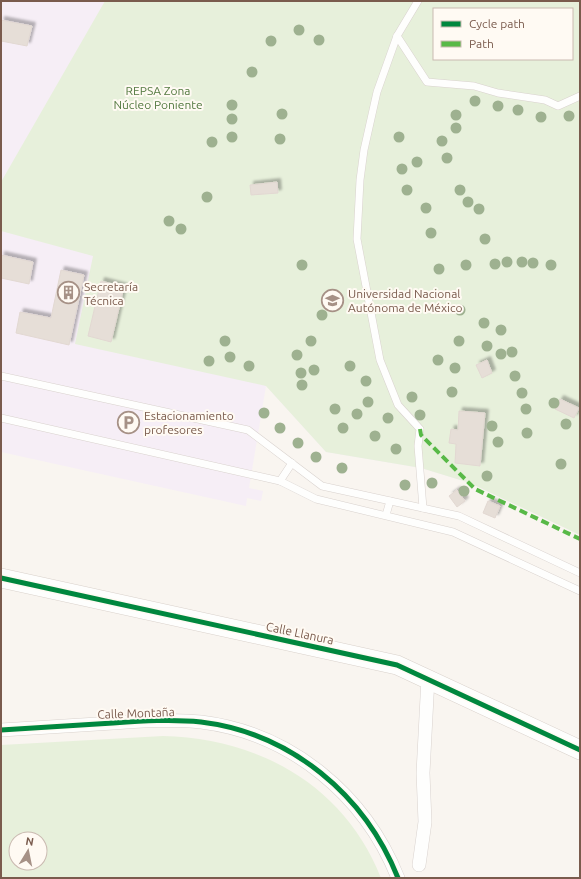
<svg xmlns="http://www.w3.org/2000/svg" width="581" height="879" font-family="Ubuntu,sans-serif">
	<style>
		.education { fill: #f6eef6; fill-rule: evenodd }
		.green { fill: #e7f0db; fill-rule: evenodd }
		.building { fill: #e6ded7; stroke: #e2d8d2; filter: url(#shadow) }
		.lines { fill: none; stroke-linecap: round; stroke-linejoin: round }
		.lane-casing { stroke: #d9d2ce; stroke-width: 8 }
		.street-casing { stroke: #d9d2ce; stroke-width: 14 }
		.secondary-casing { stroke: #d9d1cb; stroke-width: 20 }
		.lane { stroke: #fefefd; stroke-width: 7 }
		.street { stroke: #fefefd; stroke-width: 13 }
		.secondary { stroke: #fefefd; stroke-width: 19 }
		.quiet { stroke: #58b947; stroke-width: 4; stroke-dasharray: 8 4; stroke-linecap: butt }
		.cycleway-casing { stroke: #fffaf3; stroke-width: 8 }
		.cycleway { stroke: #00873e; stroke-width: 5 }
		.tree { fill: #9eb190 }
		.labels { text-anchor: middle; dominant-baseline: central; stroke-width: 4; stroke-linejoin: round; paint-order: stroke }
		.park-label { font-size: 12px; fill: #547a41; stroke: #fffaf3 }
		.poi-label { font-size: 12px; fill: #7a5b4d; stroke: #fffaf3; text-anchor: start }
		.street-label { font-size: 12px; fill: #7a5b4d; stroke: #fffaf3 }
	</style>
	<defs>
		<filter id="shadow"><feDropShadow dx="3.5" dy="-3.5" stdDeviation="1" flood-color="#0004"/></filter>
	</defs>
	<rect width="100%" height="100%" fill="#f9f5f0"/>
	<!-- education -->
	<path class="education" d="M1,1h579v534l-110,-52 -49,-15 -95,-16 -60,-66 -17,102 14,3 -2,10 -14,-3 -1,8 -245,-54zM434,9h138v50h-138z"/>
	<!-- green -->
	<g class="green">
		<path d="M105,1h475v534l-110,-52 -49,-15 -95,-16 -60,-66 -191,-42 18,-88 -92,-25v-49zM434,9h138v50h-138z"/>
		<path d="M163,736c96,2 182,50 218,142h-380v-133zM16,839h24v24h-24z"/>
	</g>
	<!-- building -->
	<g class="building">
		<polygon points="1,20 32,26 27,46 1,41"/>
		<polygon points="277,182 278,193 251,195 250,185"/>
		<polygon points="1,255 33,262 29,284 1,278"/>
		<polygon points="61,270 84,275 69,345 16,333 20,312 51,318"/>
		<polygon points="101,281 124,287 111,342 88,336"/>
		<polygon points="487,360 492,373 482,378 476,365"/>
		<polygon points="560,399 579,408 574,418 555,409"/>
		<polygon points="459,411 485,413 480,466 455,463 456,444 449,443 451,429 458,430"/>
		<polygon points="457,490 465,501 457,507 449,496"/>
		<polygon points="488,501 500,506 495,518 483,513"/>
	</g>
	<g class="lines">
		<defs>
			<g id="lane">
				<polyline points="418,1 397,36 377,92 364,150 360,180 357,239 380,360 398,405 420,429 418,446 423,508"/>
				<polyline points="397,36 427,82 474,86 498,93 545,100 558,106 580,96"/>
				<polyline points="1,376 248,430 322,486 459,516 580,573"/>
				<polyline points="1,418 280,481 316,499 453,532 580,591"/>
				<polyline points="280,481 292,463"/>
				<polyline points="386,515 390,501"/>
			</g>
			<g id="street">
				<path d="M1,730c37,-2 75,-5 112,-7 29,-2 59,-4 88,-1 90,11 164,73 197,156"/>
				<polyline points="419,865 425,822 423,773 428,678"/>
			</g>
			<polyline id="secondary" points="1,578 397,665 580,750"/>
		</defs>
		<!-- lane casing -->
		<use href="#lane" class="lane-casing"/>
		<!-- street casing -->
		<use href="#street" class="street-casing"/>
		<!-- secondary casing -->
		<use href="#secondary" class="secondary-casing"/>
		<!-- lane -->
		<use href="#lane" class="lane"/>
		<!-- street -->
		<use href="#street" class="street"/>
		<!-- secondary -->
		<use href="#secondary" class="secondary"/>
		<!-- quiet -->
		<polyline class="quiet" points="420,429 421,435 475,489 580,539"/>
		<defs>
			<g id="cycleway">
				<polyline points="1,578 397,665 580,750"/>
				<path d="M1,730c37,-2 75,-5 112,-7 29,-2 59,-4 88,-1 90,11 164,73 197,156"/>
			</g>
		</defs>
		<!-- cycleway casing -->
		<use href="#cycleway" class="cycleway-casing"/>
		<!-- cycleway -->
		<use href="#cycleway" class="cycleway"/>
	</g>
	<!-- trees -->
	<g class="tree">
		<circle cx="299" cy="30" r="5.5"/>
		<circle cx="319" cy="40" r="5.5"/>
		<circle cx="271" cy="41" r="5.5"/>
		<circle cx="252" cy="72" r="5.5"/>
		<circle cx="475" cy="101" r="5.5"/>
		<circle cx="232" cy="105" r="5.5"/>
		<circle cx="498" cy="106" r="5.5"/>
		<circle cx="518" cy="110" r="5.5"/>
		<circle cx="282" cy="114" r="5.5"/>
		<circle cx="456" cy="115" r="5.5"/>
		<circle cx="569" cy="116" r="5.5"/>
		<circle cx="541" cy="117" r="5.5"/>
		<circle cx="232" cy="119" r="5.5"/>
		<circle cx="456" cy="128" r="5.5"/>
		<circle cx="232" cy="137" r="5.5"/>
		<circle cx="399" cy="137" r="5.5"/>
		<circle cx="280" cy="139" r="5.5"/>
		<circle cx="442" cy="141" r="5.5"/>
		<circle cx="212" cy="142" r="5.5"/>
		<circle cx="447" cy="158" r="5.5"/>
		<circle cx="417" cy="162" r="5.5"/>
		<circle cx="402" cy="169" r="5.5"/>
		<circle cx="407" cy="190" r="5.5"/>
		<circle cx="460" cy="190" r="5.5"/>
		<circle cx="207" cy="197" r="5.5"/>
		<circle cx="468" cy="202" r="5.5"/>
		<circle cx="426" cy="208" r="5.5"/>
		<circle cx="479" cy="209" r="5.5"/>
		<circle cx="169" cy="221" r="5.5"/>
		<circle cx="181" cy="229" r="5.5"/>
		<circle cx="431" cy="233" r="5.5"/>
		<circle cx="485" cy="239" r="5.5"/>
		<circle cx="507" cy="262" r="5.5"/>
		<circle cx="522" cy="262" r="5.5"/>
		<circle cx="533" cy="263" r="5.5"/>
		<circle cx="495" cy="264" r="5.5"/>
		<circle cx="302" cy="265" r="5.5"/>
		<circle cx="466" cy="265" r="5.5"/>
		<circle cx="551" cy="265" r="5.5"/>
		<circle cx="439" cy="269" r="5.5"/>
		<circle cx="460" cy="310" r="5.5"/>
		<circle cx="322" cy="315" r="5.5"/>
		<circle cx="484" cy="323" r="5.5"/>
		<circle cx="501" cy="330" r="5.5"/>
		<circle cx="225" cy="341" r="5.5"/>
		<circle cx="311" cy="341" r="5.5"/>
		<circle cx="459" cy="341" r="5.5"/>
		<circle cx="487" cy="346" r="5.5"/>
		<circle cx="512" cy="352" r="5.5"/>
		<circle cx="501" cy="354" r="5.5"/>
		<circle cx="297" cy="355" r="5.5"/>
		<circle cx="230" cy="357" r="5.5"/>
		<circle cx="438" cy="360" r="5.5"/>
		<circle cx="209" cy="361" r="5.5"/>
		<circle cx="249" cy="366" r="5.5"/>
		<circle cx="350" cy="366" r="5.5"/>
		<circle cx="455" cy="368" r="5.5"/>
		<circle cx="314" cy="370" r="5.5"/>
		<circle cx="301" cy="373" r="5.5"/>
		<circle cx="515" cy="376" r="5.5"/>
		<circle cx="366" cy="381" r="5.5"/>
		<circle cx="302" cy="385" r="5.5"/>
		<circle cx="452" cy="392" r="5.5"/>
		<circle cx="522" cy="393" r="5.5"/>
		<circle cx="412" cy="397" r="5.5"/>
		<circle cx="368" cy="402" r="5.5"/>
		<circle cx="554" cy="403" r="5.5"/>
		<circle cx="335" cy="409" r="5.5"/>
		<circle cx="526" cy="409" r="5.5"/>
		<circle cx="264" cy="413" r="5.5"/>
		<circle cx="357" cy="414" r="5.5"/>
		<circle cx="420" cy="415" r="5.5"/>
		<circle cx="388" cy="418" r="5.5"/>
		<circle cx="566" cy="424" r="5.5"/>
		<circle cx="492" cy="426" r="5.5"/>
		<circle cx="280" cy="428" r="5.5"/>
		<circle cx="343" cy="428" r="5.5"/>
		<circle cx="527" cy="433" r="5.5"/>
		<circle cx="375" cy="436" r="5.5"/>
		<circle cx="498" cy="442" r="5.5"/>
		<circle cx="298" cy="443" r="5.5"/>
		<circle cx="396" cy="449" r="5.5"/>
		<circle cx="316" cy="457" r="5.5"/>
		<circle cx="561" cy="464" r="5.5"/>
		<circle cx="342" cy="468" r="5.5"/>
		<circle cx="487" cy="476" r="5.5"/>
		<circle cx="432" cy="483" r="5.5"/>
		<circle cx="405" cy="485" r="5.5"/>
		<circle cx="464" cy="491" r="5.5"/>
	</g>
	<!-- icons -->
	<defs>
		<symbol id="building-ring" viewBox="-11 -11 22 22"><circle r="9.5" fill="#fffaf3" stroke="#a69186" stroke-width="1.5"/><path d="M-4-6H4V6H1V3H-1V6H-4ZM-2.5-4.3h1.7v1.8h-1.7ZM.8-4.3h1.7v1.8H.8ZM-2.5-1h1.7V.8h-1.7ZM.8-1h1.7V.8H.8Z" fill="#a69186"/></symbol>
		<symbol id="university-ring" viewBox="-11 -11 22 22"><circle r="9.5" fill="#fffaf3" stroke="#a69186" stroke-width="1.5"/><path d="M0-5L7-2L0 1L-7-2ZM-4 1L0 2.5L4 1V4Q0 6-4 4Z" fill="#a69186"/></symbol>
		<symbol id="parking-ring" viewBox="-11 -11 22 22"><circle r="9.5" fill="#fffaf3" stroke="#a69186" stroke-width="1.5"/><path d="M-3.5-5.5H1a3.5 3.5 0 0 1 0 7H-1V5.5H-3.5ZM-1-3.4V-.6H.8a1.4 1.4 0 0 0 0-2.8Z" fill="#a69186"/></symbol>
	</defs>
	<g fill-rule="evenodd">
		<use href="#building-ring" x="56" y="280" width="25" height="25"/>
		<use href="#university-ring" x="320" y="288" width="25" height="25"/>
		<use href="#parking-ring" x="116" y="410" width="25" height="25"/>
	</g>
	<g class="labels">
		<!-- park labels -->
		<g class="park-label">
			<text x="158" y="90">REPSA Zona<tspan x="158" dy="14">Núcleo Poniente</tspan></text>
		</g>
		<!-- poi labels -->
		<g class="poi-label">
			<text x="84" y="286">Secretaría<tspan x="84" dy="14">Técnica</tspan></text>
			<text x="348" y="293">Universidad Nacional<tspan x="348" dy="14">Autónoma de México</tspan></text>
			<text x="144" y="415">Estacionamiento<tspan x="144" dy="14">profesores</tspan></text>
		</g>
		<!-- street labels -->
		<g class="street-label">
			<text transform="translate(300 633) rotate(12)">Calle Llanura</text>
			<text transform="translate(136 713) rotate(-2)">Calle Montaña</text>
		</g>
	</g>
	<!-- border -->
	<rect width="581" height="879" fill="none" stroke="#7a5b4d" stroke-width="4"/>
	<!-- legend -->
	<rect x="433" y="8" width="140" height="52" fill="#fffaf3" stroke="#cabab1"/>
	<rect x="441" y="21" width="20" height="6" fill="#00873e" stroke="#cabab1"/>
	<text x="469" y="28" font-size="12" fill="#7a5b4d">Cycle path</text>
	<rect x="441" y="41" width="20" height="6" fill="#58b947" stroke="#cabab1"/>
	<text x="469" y="48" font-size="12" fill="#7a5b4d">Path</text>
	<!-- north arrow -->
	<g transform="translate(28 851) rotate(10)"><circle r="19" fill="#fffaf3" stroke="#cabab1"/>
	<path d="M0-3L7 15L0 10L-7 15Z" fill="#a69186"/>
	<text y="-6" font-size="11" font-weight="bold" text-anchor="middle" fill="#7a5b4d">N</text>
	</g>
</svg>
